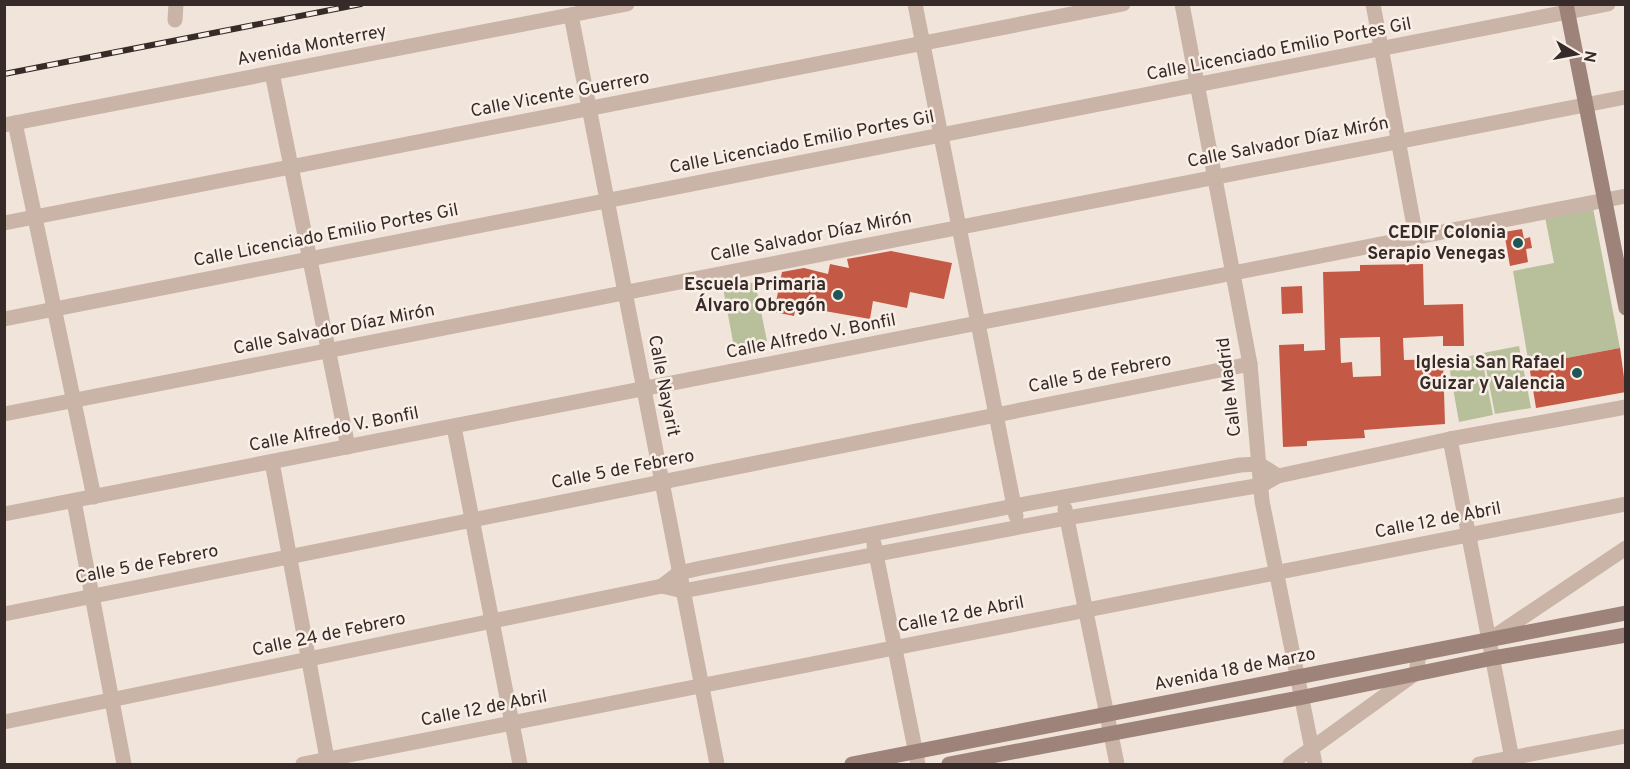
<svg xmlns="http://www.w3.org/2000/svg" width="1630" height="769" font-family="Overpass,sans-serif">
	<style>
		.green { fill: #b7c09b }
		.building { fill: #c45a46; fill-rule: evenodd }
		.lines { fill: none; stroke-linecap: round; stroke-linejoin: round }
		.street { stroke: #c9b4a7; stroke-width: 15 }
		.secondary { stroke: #9d8379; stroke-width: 15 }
		.rail-casing { stroke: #362b28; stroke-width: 6 }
		.rail { stroke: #f9efe7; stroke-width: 4; stroke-dasharray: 11; stroke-linecap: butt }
		.poi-dot { fill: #1e5755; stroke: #f9efe7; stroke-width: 2 }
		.labels { text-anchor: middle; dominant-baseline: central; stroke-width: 5; stroke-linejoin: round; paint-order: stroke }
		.street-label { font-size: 18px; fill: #362b28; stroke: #f9efe7 }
		.poi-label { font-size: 18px; font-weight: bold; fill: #362b28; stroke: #f9efe7; text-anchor: end }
	</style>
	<rect width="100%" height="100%" fill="#f1e5db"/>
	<!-- green -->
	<g class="green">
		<polygon points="1593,208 1620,348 1529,365 1513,271 1554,263 1545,217"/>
		<polygon points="755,282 767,341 734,347 723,288"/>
		<polygon points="1519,346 1531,408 1495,414 1483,353"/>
		<polygon points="1481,354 1493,415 1459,422 1448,360"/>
	</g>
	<!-- building -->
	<g class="building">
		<polygon points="1522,229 1524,239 1530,237 1532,248 1526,249 1528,262 1510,266 1504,232"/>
		<polygon points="891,251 952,263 944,299 910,292 907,308 873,301 870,319 796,306 794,316 774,312 782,272 804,268 828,274 830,264 849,268 847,259"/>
		<path d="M1423,264l1,41 39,-1 1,42h-21v-10l-40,2 1,22 39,-1 2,65 -81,6 1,8 -58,3v5l-24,1 -4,-102 25,-1v7l21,-1 -2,-78 37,-1v-6zM1380,337l1,39 -28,1 -1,-15 -11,1 -1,-25z"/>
		<polygon points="1302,286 1303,313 1282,314 1281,287"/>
		<polygon points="1620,348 1626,392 1536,408 1529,365"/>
	</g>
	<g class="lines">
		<!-- street -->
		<g class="street">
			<polyline points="915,4 1016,516"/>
			<polyline points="1182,4 1250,364 1262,501 1315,764"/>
			<polyline points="1373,4 1416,237"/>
			<polyline points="571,15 717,764"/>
			<polyline points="175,20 176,4"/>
			<polyline points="272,73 348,447"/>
			<polyline points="15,123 94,497"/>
			<polyline points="4,125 627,4"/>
			<polyline points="4,223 1123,4"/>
			<polyline points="4,319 1608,4"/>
			<polyline points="4,414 1626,97"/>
			<polyline points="454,427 520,764"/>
			<polyline points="1450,439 1513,764"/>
			<polyline points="272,462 328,764"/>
			<polyline points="74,501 124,764"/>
			<polyline points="1065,509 1117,764"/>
			<polyline points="4,514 1626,196"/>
			<polyline points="874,544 918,764"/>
			<polyline points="662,586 683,591 1067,518 1262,485 1278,476 1450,439 1626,407"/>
			<polyline points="4,614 1250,364"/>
			<polyline points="1489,640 1626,548"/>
			<polyline points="4,722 662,586 679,573 701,568 1014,506 1240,465 1259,464 1278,476"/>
			<polyline points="303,764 1626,504"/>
			<polyline points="1290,764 1416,673 1419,654"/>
			<polyline points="1479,764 1626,736"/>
		</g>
		<!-- secondary -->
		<g class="secondary">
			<polyline points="1566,4 1626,308"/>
			<polyline points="852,764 1626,613"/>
			<polyline points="949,764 1299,698 1493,658 1626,635"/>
		</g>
		<defs>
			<polyline id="rail" points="4,74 361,4"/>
		</defs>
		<!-- rail casing -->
		<use href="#rail" class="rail-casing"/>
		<!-- rail -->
		<use href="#rail" class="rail"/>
	</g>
	<!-- markers -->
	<g class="poi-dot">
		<circle cx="1518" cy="243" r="6"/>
		<circle cx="838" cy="295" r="6"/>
		<circle cx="1577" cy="373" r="6"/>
	</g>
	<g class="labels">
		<!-- street labels -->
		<g class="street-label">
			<text transform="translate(312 46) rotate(-11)">Avenida Monterrey</text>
			<text transform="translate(1279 50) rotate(-11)">Calle Licenciado Emilio Portes Gil</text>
			<text transform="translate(560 95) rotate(-11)">Calle Vicente Guerrero</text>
			<text transform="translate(802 143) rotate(-11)">Calle Licenciado Emilio Portes Gil</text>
			<text transform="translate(1288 143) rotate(-11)">Calle Salvador Díaz Mirón</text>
			<text transform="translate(326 236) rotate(-11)">Calle Licenciado Emilio Portes Gil</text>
			<text transform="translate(811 237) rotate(-11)">Calle Salvador Díaz Mirón</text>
			<text transform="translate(334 330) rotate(-11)">Calle Salvador Díaz Mirón</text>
			<text transform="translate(811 337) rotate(-11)">Calle Alfredo V. Bonfil</text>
			<text transform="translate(1100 374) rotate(-11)">Calle 5 de Febrero</text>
			<text transform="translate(663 386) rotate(79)">Calle Nayarit</text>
			<text transform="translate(1230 387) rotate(-97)">Calle Madrid</text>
			<text transform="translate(334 430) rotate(-11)">Calle Alfredo V. Bonfil</text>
			<text transform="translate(623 470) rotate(-11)">Calle 5 de Febrero</text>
			<text transform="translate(1438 521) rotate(-11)">Calle 12 de Abril</text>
			<text transform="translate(147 565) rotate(-11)">Calle 5 de Febrero</text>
			<text transform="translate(961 615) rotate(-11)">Calle 12 de Abril</text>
			<text transform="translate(329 635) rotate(-12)">Calle 24 de Febrero</text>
			<text transform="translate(1235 670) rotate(-11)">Avenida 18 de Marzo</text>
			<text transform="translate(484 709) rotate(-11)">Calle 12 de Abril</text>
		</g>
		<!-- poi labels -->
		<g class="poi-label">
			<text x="1506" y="233">CEDIF Colonia<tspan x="1506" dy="21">Serapio Venegas</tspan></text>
			<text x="826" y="285">Escuela Primaria<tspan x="826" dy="21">Álvaro Obregón</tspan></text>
			<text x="1565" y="363">Iglesia San Rafael<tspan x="1565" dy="21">Guizar y Valencia</tspan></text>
		</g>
	</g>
	<!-- border -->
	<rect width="1630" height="769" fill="none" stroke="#362b28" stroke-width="12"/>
	<!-- north arrow -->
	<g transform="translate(1576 54) rotate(100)" stroke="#f9efe7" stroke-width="4.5" paint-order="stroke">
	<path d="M0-4.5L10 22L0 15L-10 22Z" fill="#362b28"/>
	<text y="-9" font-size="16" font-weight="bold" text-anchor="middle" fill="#362b28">N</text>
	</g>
</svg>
